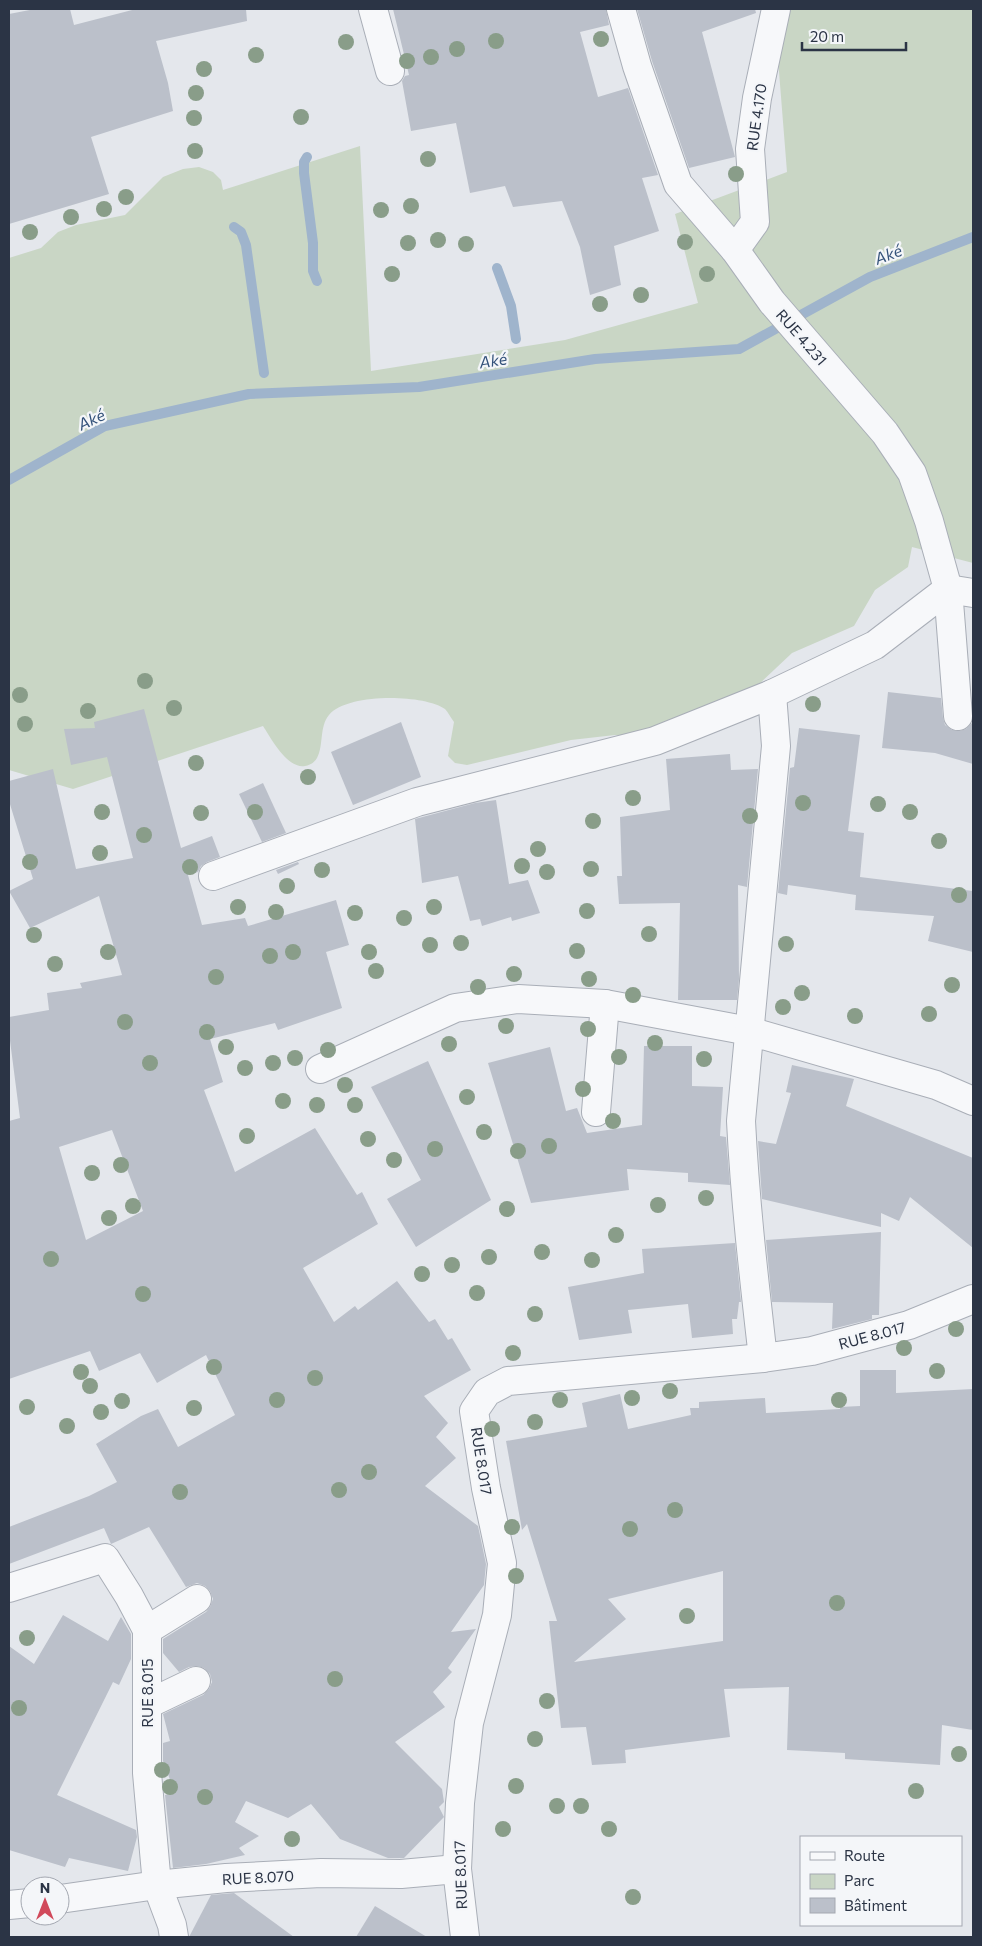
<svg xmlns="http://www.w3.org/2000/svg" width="982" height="1946" font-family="Commissioner,sans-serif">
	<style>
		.green { fill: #c9d6c5 }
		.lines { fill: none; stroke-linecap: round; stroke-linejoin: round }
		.stream { stroke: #9fb4cc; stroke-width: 10 }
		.building { fill: #bbc0ca; fill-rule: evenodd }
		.minor-casing { stroke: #a9aeb7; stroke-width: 30 }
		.minor { stroke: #f7f8fa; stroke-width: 28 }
		.tree { fill: #899d89 }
		.labels { text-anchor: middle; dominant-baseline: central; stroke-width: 4.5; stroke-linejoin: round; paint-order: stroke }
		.street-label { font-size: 15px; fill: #2b3445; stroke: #f4f6f9 }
		.water-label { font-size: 16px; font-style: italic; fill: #34527a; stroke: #f4f6f9 }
	</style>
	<rect width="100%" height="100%" fill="#e4e7ec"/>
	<!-- green -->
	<path class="green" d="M774,9h199v554l-61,-16 -4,20 -33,23 -21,36 -62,27 -35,33 -104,52 -38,-3 -44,5 -104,25 -12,-2 -7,-7 6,-34c-3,-4 -6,-10 -9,-13 -22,-15 -98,-16 -116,6 -10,12 -5,30 -12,43 -3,5 -7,7 -12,8 -18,3 -34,-28 -42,-40l-190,63 -64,-19v-512l32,-10 17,-16 18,-7 49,-10 38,-38 20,-8 16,-2 14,5 8,8 2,10 137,-44 11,225 194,-31 133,-37 -23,-89 112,-42z"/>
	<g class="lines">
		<!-- stream -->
		<g class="stream">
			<polyline points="307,157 304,162 304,173 313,243 313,271 317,281"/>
			<polyline points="234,227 241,232 246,245 264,373"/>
			<polyline points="497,268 511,306 516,339"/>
			<polyline points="9,480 105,426 249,394 419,387 595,359 739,349 870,277 973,237"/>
		</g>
	</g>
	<!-- building -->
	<g class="building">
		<polygon points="35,9 70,9 74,25 136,9 246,9 247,21 156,41 168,83 173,111 91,137 109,194 9,224 9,14"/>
		<polygon points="393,9 606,9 609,25 580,32 598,97 628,88 658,175 642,178 659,231 614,246 621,285 590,295 580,247 562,201 513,207 505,186 470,193 456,123 411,131 402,81 405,76 409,75"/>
		<polygon points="637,9 755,9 756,13 702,32 735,157 689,168 652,61"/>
		<polygon points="888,692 941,698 943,718 945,725 952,730 960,731 966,729 972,723 973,717 973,764 935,753 882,748"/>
		<path d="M144,709l37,139 31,-12 8,21 -13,5 -6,4 -3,6 -10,3 14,50 43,-7 3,8 88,-26 13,45 -23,7 16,56 -64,22 -3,-7 -65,16 13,43 -19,8 31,82 80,-44 42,67 5,-3 16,32 -75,44 31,54 21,-16 3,4 39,-29 32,41 6,-3 13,21 4,-2 19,32 -47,26 24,27 -12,14 20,21 -31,28 53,40 8,38 -2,21 -33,47 25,-3 -28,39 4,4 -19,20 12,15 -50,35 47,47 2,13 -5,5 5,10 -40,41h-16l-48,-19 -29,-35 -23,14 -42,-17 -11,21 24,14 -20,12 6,7 -39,9 -33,4 -8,-73 10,-2 -12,-32v-18l7,-2 -7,-27 40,-19 6,-6 3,-7 -2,-8 -6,-6 -6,-2 -9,1 -10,5 -16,-19v-14l43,-27 4,-5 3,-8 -3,-8 -5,-5 -8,-3 -11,4 -37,-60 -38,17 -7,-16 -95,36v-37l80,-31 28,-14 -21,-38 45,-28 17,-7 20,38 57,-32 -29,-60 -49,28 -17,-30 -41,18 -9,-20 -81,28v-258l11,-3 -11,-85v-16l40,-7 -2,-17 35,-5 -2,-5 42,-8 -23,-79 -69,32 -21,-37 24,-12 -24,-78v-20l44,-12 23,100 57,-11 -26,-101 -36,8 -7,-36 31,-1 -1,-6zM112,1130l31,81 -57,29 -27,-93z"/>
		<polygon points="401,722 421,777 353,805 331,752"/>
		<polygon points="799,728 860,735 848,831 864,833 860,877 973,891 973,952 928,941 934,916 855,910 856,895 816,889 788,885 787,895 778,893 790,768 794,767"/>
		<polygon points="730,754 731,770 758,769 747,887 738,885 739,979 737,1000 678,1000 680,903 619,904 617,876 622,876 620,817 670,810 666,759"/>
		<polygon points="263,783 286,833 262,842 239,794"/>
		<polygon points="496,800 509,884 528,880 540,913 512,921 511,917 482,926 480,919 470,921 458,876 422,883 415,819 475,803"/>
		<polygon points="298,862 299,864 278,874 276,870"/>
		<polygon points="644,1046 692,1046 692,1086 723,1087 720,1136 726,1137 730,1185 688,1182 688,1173 627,1169 629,1190 531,1203 488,1063 550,1047 566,1111 577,1108 587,1133 642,1125"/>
		<polygon points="428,1061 491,1200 416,1247 387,1199 421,1180 371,1087"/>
		<polygon points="792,1065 854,1079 846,1106 973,1158 973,1248 910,1197 899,1221 881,1213 881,1227 762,1199 758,1141 776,1144 791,1093 786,1092"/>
		<polygon points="881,1232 879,1315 872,1315 872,1319 832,1329 833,1303 772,1302 766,1240"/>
		<polygon points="735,1243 741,1302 739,1302 737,1319 732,1319 733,1334 692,1338 688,1304 628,1310 632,1333 579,1340 568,1287 644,1273 642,1249"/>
		<path d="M860,1370h36v23l77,-4v341l-31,-5 -2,40 -95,-6v-6l-58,-3 2,-63 -65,2 6,48 -105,13 1,13 -34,2 -6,-38 -25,1 -12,-107h8l-30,-97 -5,6 -16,-89 81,-14 -5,-24 38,-9 8,35 63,-14 -1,-7h9v-6l66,-4 1,15 74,-4v-2l20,-1zM723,1571v70l-149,21 52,-43 -18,-20z"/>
		<polygon points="63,1615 108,1641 121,1617 131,1634 131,1659 119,1685 113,1682 57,1795 136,1830 137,1837 128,1871 69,1858 65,1867 9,1850 9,1646 34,1664"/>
		<polygon points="234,1893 294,1937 189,1937 211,1895"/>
		<polygon points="375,1906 427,1937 356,1937"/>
	</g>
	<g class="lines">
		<defs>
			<g id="minor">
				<polyline points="373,9 390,71"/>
				<polyline points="621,9 637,66 678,184 735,250 772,302 885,433 912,473 929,521 948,589 958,716"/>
				<polyline points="735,250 755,222 750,149 757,98 776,9"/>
				<polyline points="213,876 417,802 655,741 772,694 875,645 948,589 973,593"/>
				<polyline points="320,1069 455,1008 518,999 605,1004 749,1031 936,1085 973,1101"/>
				<polyline points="596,1112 605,1004"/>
				<path d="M763,1358c-9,-79 -18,-157 -22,-237l35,-375 -4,-52"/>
				<polyline points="9,1588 105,1558 129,1596 147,1630 147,1773 157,1885 172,1925 174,1937"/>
				<polyline points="147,1630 197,1599"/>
				<polyline points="148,1704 196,1681"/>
				<polyline points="60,1899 157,1885 226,1878 321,1873 401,1874 457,1869"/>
				<polyline points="9,1905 30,1903"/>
				<polyline points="465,1937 457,1869 460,1803 469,1723 497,1615 502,1563 486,1488 474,1411 487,1392 508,1381 763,1358 812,1351 909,1325 973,1299"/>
			</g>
		</defs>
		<!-- minor casing -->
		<use href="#minor" class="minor-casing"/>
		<!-- minor -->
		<use href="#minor" class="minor"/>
	</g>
	<!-- trees -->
	<g class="tree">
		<circle cx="601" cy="39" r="8"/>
		<circle cx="496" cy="41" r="8"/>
		<circle cx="346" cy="42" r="8"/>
		<circle cx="457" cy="49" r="8"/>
		<circle cx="256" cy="55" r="8"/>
		<circle cx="431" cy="57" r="8"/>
		<circle cx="407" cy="61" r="8"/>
		<circle cx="204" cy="69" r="8"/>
		<circle cx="196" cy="93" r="8"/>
		<circle cx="301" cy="117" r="8"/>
		<circle cx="194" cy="118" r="8"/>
		<circle cx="195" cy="151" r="8"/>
		<circle cx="428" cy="159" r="8"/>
		<circle cx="736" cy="174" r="8"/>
		<circle cx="126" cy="197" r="8"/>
		<circle cx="411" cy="206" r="8"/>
		<circle cx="104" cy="209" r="8"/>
		<circle cx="381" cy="210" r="8"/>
		<circle cx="71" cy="217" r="8"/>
		<circle cx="30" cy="232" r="8"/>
		<circle cx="438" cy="240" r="8"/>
		<circle cx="685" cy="242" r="8"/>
		<circle cx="408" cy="243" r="8"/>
		<circle cx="466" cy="244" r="8"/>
		<circle cx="392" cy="274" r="8"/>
		<circle cx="707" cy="274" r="8"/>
		<circle cx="641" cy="295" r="8"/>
		<circle cx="600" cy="304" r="8"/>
		<circle cx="145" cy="681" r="8"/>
		<circle cx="20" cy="695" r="8"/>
		<circle cx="813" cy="704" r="8"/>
		<circle cx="174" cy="708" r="8"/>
		<circle cx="88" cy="711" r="8"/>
		<circle cx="25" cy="724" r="8"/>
		<circle cx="196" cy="763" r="8"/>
		<circle cx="308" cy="777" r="8"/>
		<circle cx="633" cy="798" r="8"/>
		<circle cx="803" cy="803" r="8"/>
		<circle cx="878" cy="804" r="8"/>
		<circle cx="102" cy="812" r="8"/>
		<circle cx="255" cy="812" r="8"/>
		<circle cx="910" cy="812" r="8"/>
		<circle cx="201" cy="813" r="8"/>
		<circle cx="750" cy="816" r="8"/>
		<circle cx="593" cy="821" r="8"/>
		<circle cx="144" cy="835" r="8"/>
		<circle cx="939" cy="841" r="8"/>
		<circle cx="538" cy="849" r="8"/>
		<circle cx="100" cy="853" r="8"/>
		<circle cx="30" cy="862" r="8"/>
		<circle cx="522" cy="866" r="8"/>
		<circle cx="190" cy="867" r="8"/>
		<circle cx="591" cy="869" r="8"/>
		<circle cx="322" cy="870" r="8"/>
		<circle cx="547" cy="872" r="8"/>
		<circle cx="287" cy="886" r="8"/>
		<circle cx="959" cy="895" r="8"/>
		<circle cx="238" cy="907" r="8"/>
		<circle cx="434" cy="907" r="8"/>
		<circle cx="587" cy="911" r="8"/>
		<circle cx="276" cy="912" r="8"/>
		<circle cx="355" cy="913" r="8"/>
		<circle cx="404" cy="918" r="8"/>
		<circle cx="649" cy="934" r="8"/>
		<circle cx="34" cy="935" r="8"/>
		<circle cx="461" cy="943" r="8"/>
		<circle cx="786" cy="944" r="8"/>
		<circle cx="430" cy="945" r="8"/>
		<circle cx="577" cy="951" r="8"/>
		<circle cx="108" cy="952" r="8"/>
		<circle cx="293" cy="952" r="8"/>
		<circle cx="369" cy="952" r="8"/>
		<circle cx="270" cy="956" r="8"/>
		<circle cx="55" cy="964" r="8"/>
		<circle cx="376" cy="971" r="8"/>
		<circle cx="514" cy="974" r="8"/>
		<circle cx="216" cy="977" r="8"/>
		<circle cx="589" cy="979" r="8"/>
		<circle cx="952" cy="985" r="8"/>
		<circle cx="478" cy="987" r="8"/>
		<circle cx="802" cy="993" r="8"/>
		<circle cx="633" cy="995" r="8"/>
		<circle cx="783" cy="1007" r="8"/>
		<circle cx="929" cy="1014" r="8"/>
		<circle cx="855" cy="1016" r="8"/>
		<circle cx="125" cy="1022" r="8"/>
		<circle cx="506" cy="1026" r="8"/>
		<circle cx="588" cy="1029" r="8"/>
		<circle cx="207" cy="1032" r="8"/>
		<circle cx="655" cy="1043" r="8"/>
		<circle cx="449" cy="1044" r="8"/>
		<circle cx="226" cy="1047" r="8"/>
		<circle cx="328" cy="1050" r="8"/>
		<circle cx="619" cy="1057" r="8"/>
		<circle cx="295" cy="1058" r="8"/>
		<circle cx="704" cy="1059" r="8"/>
		<circle cx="150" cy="1063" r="8"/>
		<circle cx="273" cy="1063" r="8"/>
		<circle cx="245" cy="1068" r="8"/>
		<circle cx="345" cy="1085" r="8"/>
		<circle cx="583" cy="1089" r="8"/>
		<circle cx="467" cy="1097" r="8"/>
		<circle cx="283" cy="1101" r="8"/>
		<circle cx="317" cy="1105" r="8"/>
		<circle cx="355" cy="1105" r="8"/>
		<circle cx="613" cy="1121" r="8"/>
		<circle cx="484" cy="1132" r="8"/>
		<circle cx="247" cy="1136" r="8"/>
		<circle cx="368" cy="1139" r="8"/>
		<circle cx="549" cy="1146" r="8"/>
		<circle cx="435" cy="1149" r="8"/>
		<circle cx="518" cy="1151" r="8"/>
		<circle cx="394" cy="1160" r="8"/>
		<circle cx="121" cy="1165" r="8"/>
		<circle cx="92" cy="1173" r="8"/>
		<circle cx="706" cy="1198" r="8"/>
		<circle cx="658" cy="1205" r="8"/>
		<circle cx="133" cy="1206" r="8"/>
		<circle cx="507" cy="1209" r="8"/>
		<circle cx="109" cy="1218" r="8"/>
		<circle cx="616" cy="1235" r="8"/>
		<circle cx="542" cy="1252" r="8"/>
		<circle cx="489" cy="1257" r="8"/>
		<circle cx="51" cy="1259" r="8"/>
		<circle cx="592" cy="1260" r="8"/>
		<circle cx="452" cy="1265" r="8"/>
		<circle cx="422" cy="1274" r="8"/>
		<circle cx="477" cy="1293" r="8"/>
		<circle cx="143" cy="1294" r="8"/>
		<circle cx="535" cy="1314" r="8"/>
		<circle cx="956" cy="1329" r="8"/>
		<circle cx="904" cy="1348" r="8"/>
		<circle cx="513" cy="1353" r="8"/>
		<circle cx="214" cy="1367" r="8"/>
		<circle cx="937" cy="1371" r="8"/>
		<circle cx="81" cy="1372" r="8"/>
		<circle cx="315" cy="1378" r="8"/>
		<circle cx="90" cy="1386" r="8"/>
		<circle cx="670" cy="1391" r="8"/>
		<circle cx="632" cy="1398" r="8"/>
		<circle cx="277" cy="1400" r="8"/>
		<circle cx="560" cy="1400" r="8"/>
		<circle cx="839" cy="1400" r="8"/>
		<circle cx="122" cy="1401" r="8"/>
		<circle cx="27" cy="1407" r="8"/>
		<circle cx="194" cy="1408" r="8"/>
		<circle cx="101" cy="1412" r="8"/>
		<circle cx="535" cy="1422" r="8"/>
		<circle cx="67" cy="1426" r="8"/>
		<circle cx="492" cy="1429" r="8"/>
		<circle cx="369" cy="1472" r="8"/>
		<circle cx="339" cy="1490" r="8"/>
		<circle cx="180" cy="1492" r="8"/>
		<circle cx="675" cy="1510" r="8"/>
		<circle cx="512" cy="1527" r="8"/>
		<circle cx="630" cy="1529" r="8"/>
		<circle cx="516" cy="1576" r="8"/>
		<circle cx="837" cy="1603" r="8"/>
		<circle cx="687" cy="1616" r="8"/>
		<circle cx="27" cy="1638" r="8"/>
		<circle cx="335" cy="1679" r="8"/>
		<circle cx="547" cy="1701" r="8"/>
		<circle cx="19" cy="1708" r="8"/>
		<circle cx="535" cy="1739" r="8"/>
		<circle cx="959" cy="1754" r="8"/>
		<circle cx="162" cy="1770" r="8"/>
		<circle cx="516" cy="1786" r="8"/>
		<circle cx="170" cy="1787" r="8"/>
		<circle cx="916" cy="1791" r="8"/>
		<circle cx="205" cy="1797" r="8"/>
		<circle cx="557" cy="1806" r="8"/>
		<circle cx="581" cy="1806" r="8"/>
		<circle cx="503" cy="1829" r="8"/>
		<circle cx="609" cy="1829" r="8"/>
		<circle cx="292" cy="1839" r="8"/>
		<circle cx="633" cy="1897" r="8"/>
	</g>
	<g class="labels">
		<!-- street labels -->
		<g class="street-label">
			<text transform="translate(756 117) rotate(-82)">RUE 4.170</text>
			<text transform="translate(802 337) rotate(49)">RUE 4.231</text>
			<text transform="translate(872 1335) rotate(-15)">RUE 8.017</text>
			<text transform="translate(482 1461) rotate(81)">RUE 8.017</text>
			<text transform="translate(147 1693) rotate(-90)">RUE 8.015</text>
			<text transform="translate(460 1875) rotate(-92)">RUE 8.017</text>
			<text transform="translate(258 1877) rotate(-3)">RUE 8.070</text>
		</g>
		<!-- water labels -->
		<g class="water-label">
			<text transform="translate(888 254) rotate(-21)">Aké</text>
			<text transform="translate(493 360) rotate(-9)">Aké</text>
			<text transform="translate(91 419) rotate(-25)">Aké</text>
		</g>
	</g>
	<!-- border -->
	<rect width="982" height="1946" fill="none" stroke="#2b3445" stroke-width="20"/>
	<!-- legend -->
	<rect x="800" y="1836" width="162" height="90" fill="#f4f6f9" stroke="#a4a8b1"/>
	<rect x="810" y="1852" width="25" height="8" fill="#f7f8fa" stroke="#a4a8b1"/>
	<text x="844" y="1861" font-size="15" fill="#2b3445">Route</text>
	<rect x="810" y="1874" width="25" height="15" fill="#c9d6c5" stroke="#a4a8b1"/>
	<text x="844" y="1886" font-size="15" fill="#2b3445">Parc</text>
	<rect x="810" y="1898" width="25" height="15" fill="#bbc0ca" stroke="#a4a8b1"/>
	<text x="844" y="1911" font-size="15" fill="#2b3445">Bâtiment</text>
	<!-- north arrow -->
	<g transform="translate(45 1901)"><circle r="24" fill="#f4f6f9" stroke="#a4a8b1"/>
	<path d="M0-4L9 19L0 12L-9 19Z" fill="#d1495b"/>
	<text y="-8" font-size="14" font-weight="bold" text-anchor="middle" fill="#2b3445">N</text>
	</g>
	<!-- scale -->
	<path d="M802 42v8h104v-8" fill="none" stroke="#2b3445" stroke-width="2.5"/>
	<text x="810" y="42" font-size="15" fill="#2b3445" stroke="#f4f6f9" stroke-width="4" paint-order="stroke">20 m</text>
</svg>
